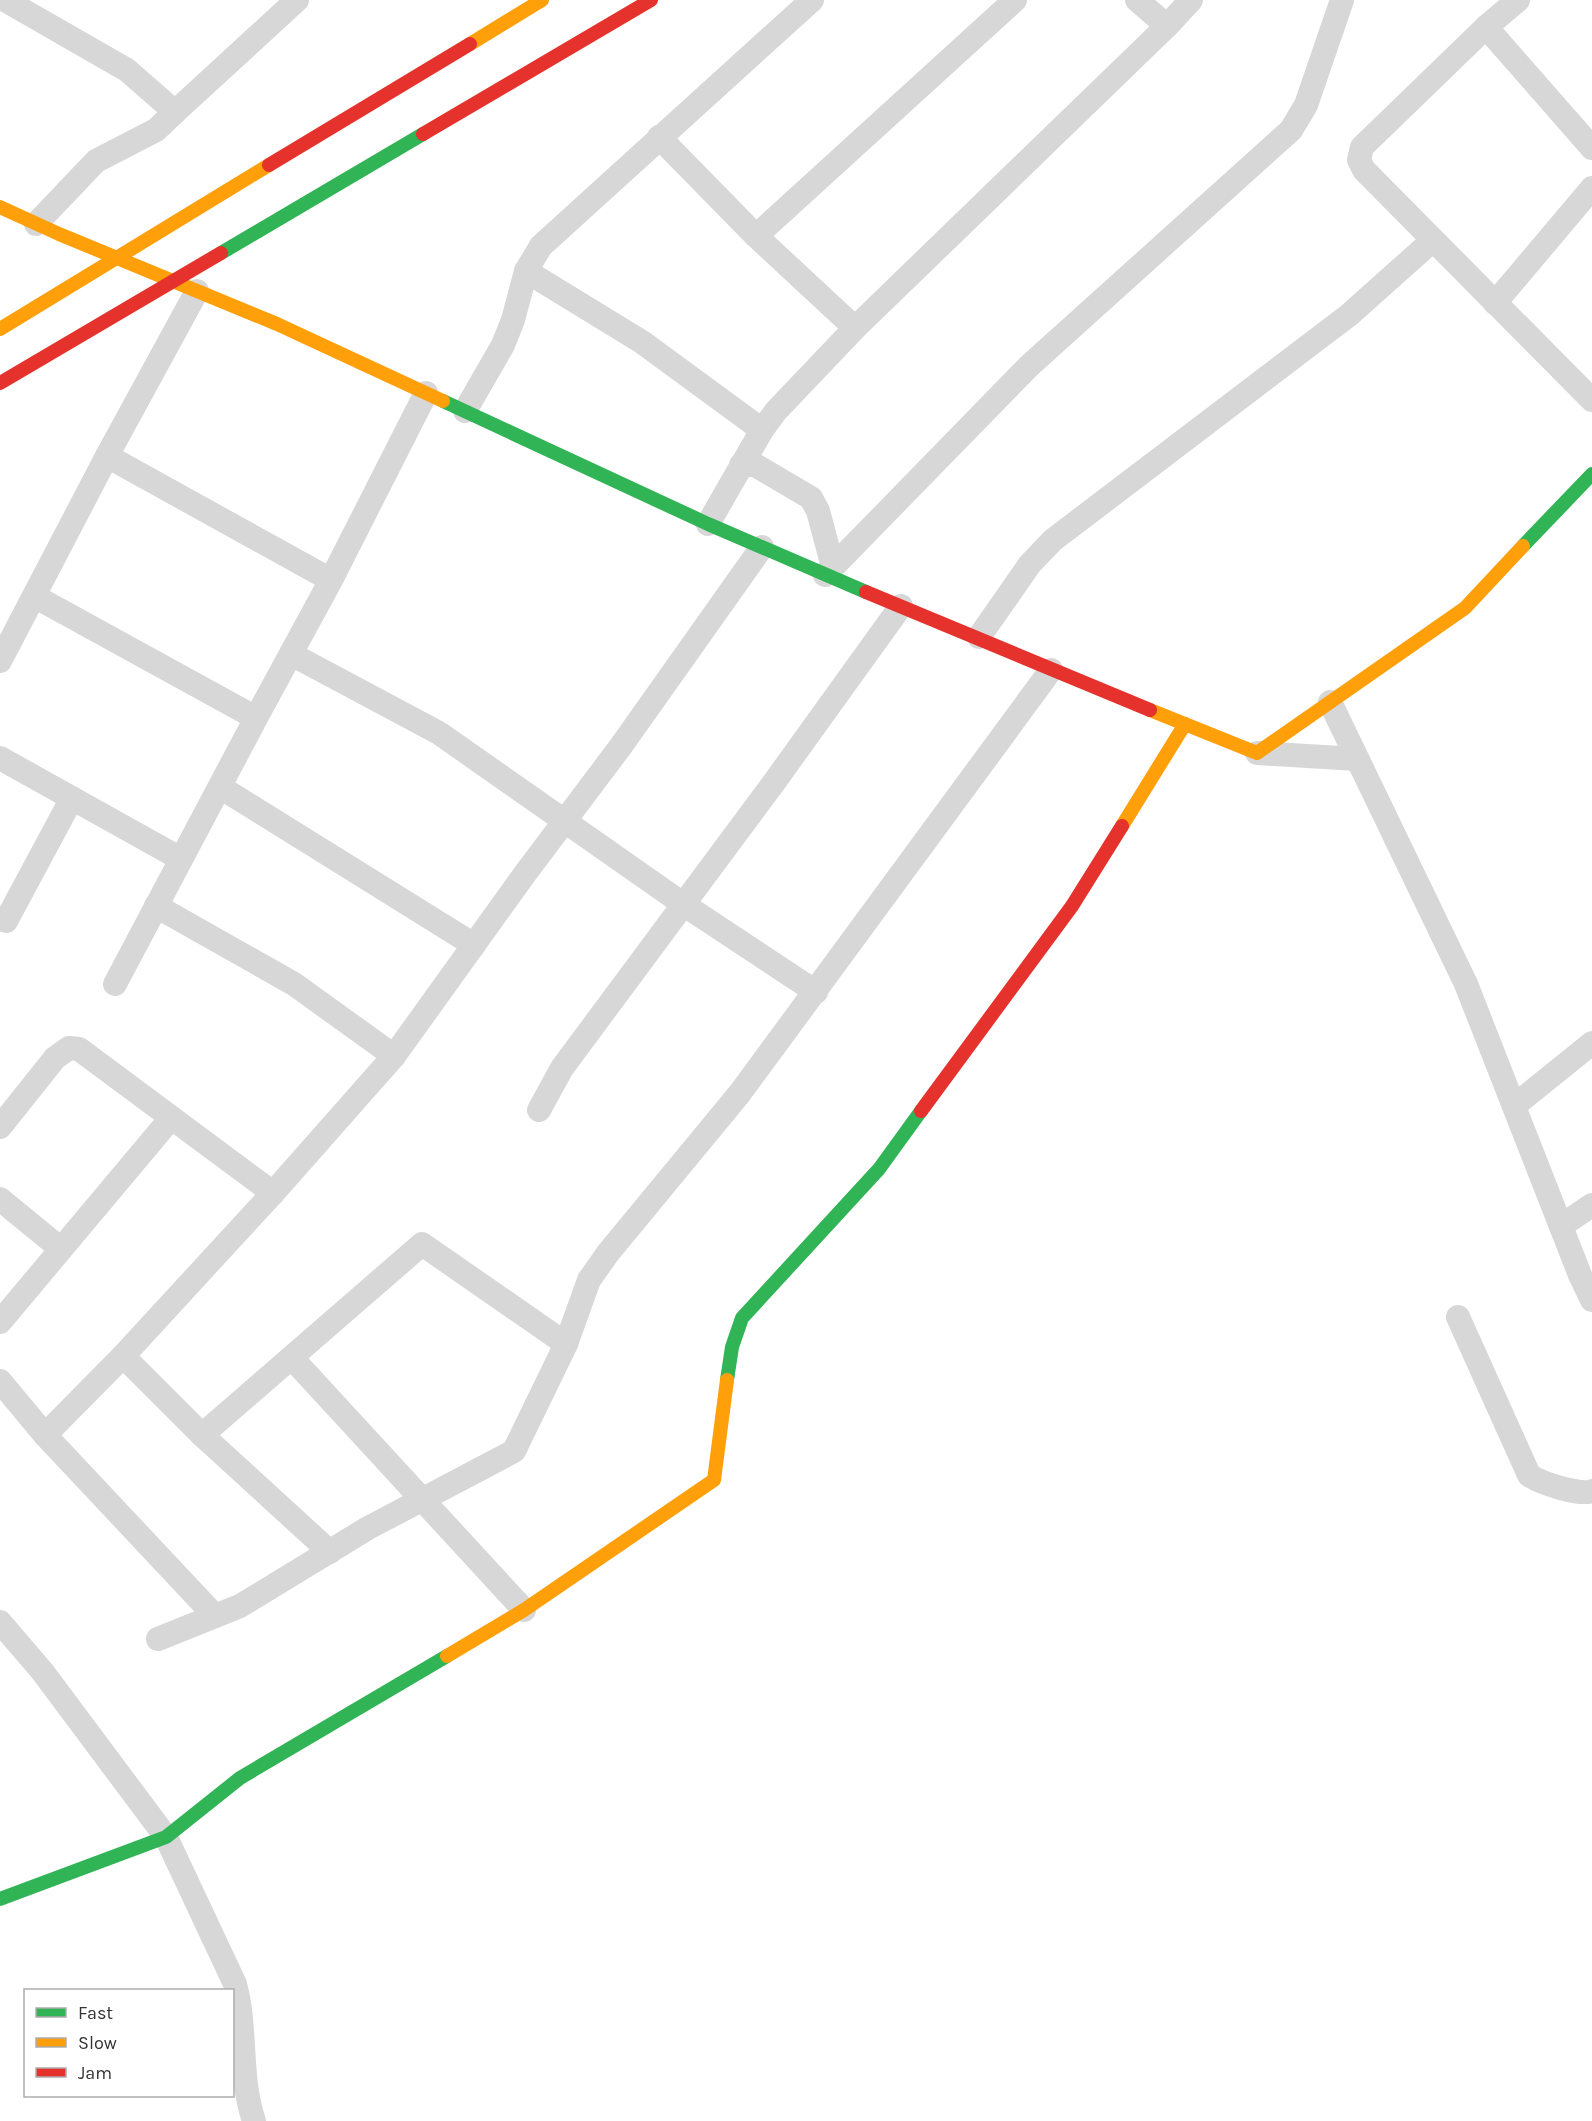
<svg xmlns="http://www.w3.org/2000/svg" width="1592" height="2121" font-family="Karla,sans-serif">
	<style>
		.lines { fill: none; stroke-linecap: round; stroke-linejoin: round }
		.street { stroke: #d7d7d7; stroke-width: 24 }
		.fast { stroke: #30b455; stroke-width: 14 }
		.slow { stroke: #ff9f0a; stroke-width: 14 }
		.jam { stroke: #e5322d; stroke-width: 14 }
	</style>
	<rect width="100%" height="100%" fill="#fff"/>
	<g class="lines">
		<!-- street -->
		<g class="street">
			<polyline points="5,0 127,70 175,112 156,130 96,161 36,224"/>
			<polyline points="1137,0 1167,26"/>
			<polyline points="1518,0 1486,27 1362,147 1359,160 1364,170 1592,400"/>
			<polyline points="1486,27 1592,148"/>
			<polyline points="175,112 297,0"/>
			<polyline points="659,137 756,236 855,328"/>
			<polyline points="756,236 1015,0"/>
			<polyline points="526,271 642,342 762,430"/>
			<polyline points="1495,303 1592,188"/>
			<polyline points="465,411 503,345 513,320 526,271 541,246 812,0"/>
			<polyline points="107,456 331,580"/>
			<polyline points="741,465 755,465 811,498 818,511 833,567"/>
			<polyline points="708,524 762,430 776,411 855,328 1167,26 1191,0"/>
			<polyline points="825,575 1029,366 1291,130 1306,105 1342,0"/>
			<polyline points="34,596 256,718"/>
			<polyline points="979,637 1030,564 1053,540 1349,315 1433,240"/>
			<polyline points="291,654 439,733 683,904 816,992"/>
			<polyline points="0,661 107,456 197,291"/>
			<polyline points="1330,702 1466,984 1580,1275 1592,1300"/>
			<polyline points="1257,753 1357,759"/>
			<polyline points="0,758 181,859"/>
			<polyline points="220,787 474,945"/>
			<polyline points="156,906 294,984 394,1056"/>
			<polyline points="6,921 72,798"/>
			<polyline points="115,984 256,718 331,580 426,393"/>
			<polyline points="1514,1106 1592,1043"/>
			<polyline points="539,1110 562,1068 775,781 901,606"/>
			<polyline points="0,1127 55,1058 69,1048 79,1049 273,1193"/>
			<polyline points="0,1199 61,1249"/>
			<polyline points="1561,1226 1592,1205"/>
			<path d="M1458,1317l71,158c11,8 51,21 63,16"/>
			<polyline points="0,1322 171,1118"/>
			<polyline points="123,1356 202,1435 330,1552"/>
			<polyline points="292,1358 524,1610"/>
			<polyline points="0,1381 45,1435"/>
			<polyline points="202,1435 422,1244 566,1344"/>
			<polyline points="215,1616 45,1435 123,1356 273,1193 394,1056 524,875 621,746 762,547"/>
			<path d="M0,1622l42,49 124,166 69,147c12,45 4,93 19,137"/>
			<polyline points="158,1639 240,1606 368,1528 514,1451 566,1344 589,1280 608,1253 740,1093 1051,670"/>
		</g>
		<!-- fast -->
		<g class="fast">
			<polyline points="221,253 423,134"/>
			<polyline points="443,401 708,524 866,592"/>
			<polyline points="1523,546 1592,474"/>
			<polyline points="727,1380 732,1347 742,1318 879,1169 921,1111"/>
			<polyline points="0,1899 166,1837 240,1778 447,1656"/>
		</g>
		<!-- slow -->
		<g class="slow">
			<polyline points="470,44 542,0"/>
			<polyline points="0,207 59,234 277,324 443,401"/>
			<polyline points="0,329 269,165"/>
			<polyline points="1150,710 1257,753 1465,608 1523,546"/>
			<polyline points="1122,826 1185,724"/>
			<polyline points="447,1656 524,1610 714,1480 727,1380"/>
		</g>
		<!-- jam -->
		<g class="jam">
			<polyline points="423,134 651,0"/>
			<polyline points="269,165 470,44"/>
			<polyline points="0,383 221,253"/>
			<polyline points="866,592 1150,710"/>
			<polyline points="921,1111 1072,906 1122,826"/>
		</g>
	</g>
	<!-- legend -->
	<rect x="24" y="1989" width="210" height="108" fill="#ffffff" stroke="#adadad" stroke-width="1.5"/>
	<rect x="36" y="2008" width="30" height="9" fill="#30b455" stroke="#adadad" stroke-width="1.5"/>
	<text x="78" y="2019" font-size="18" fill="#333333">Fast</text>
	<rect x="36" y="2038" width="30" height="9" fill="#ff9f0a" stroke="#adadad" stroke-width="1.5"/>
	<text x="78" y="2049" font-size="18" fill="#333333">Slow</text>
	<rect x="36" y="2068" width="30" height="9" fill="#e5322d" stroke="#adadad" stroke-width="1.5"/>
	<text x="78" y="2079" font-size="18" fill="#333333">Jam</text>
</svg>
